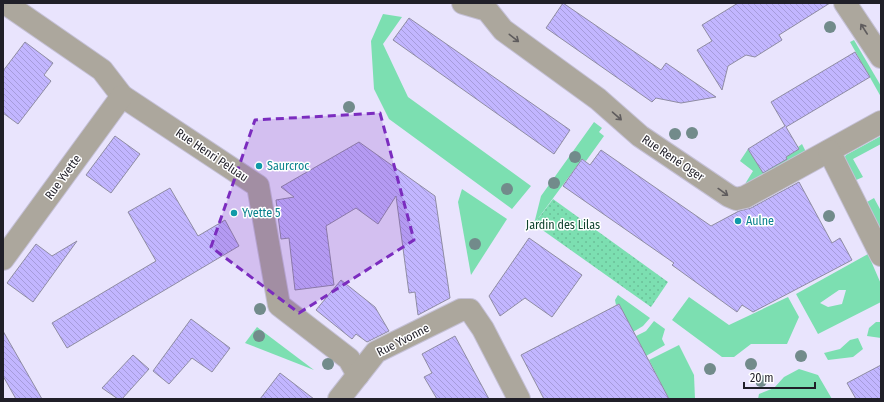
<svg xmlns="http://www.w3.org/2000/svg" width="884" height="402" font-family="'Fira Sans Condensed',sans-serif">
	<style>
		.green { fill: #7cdfb1; fill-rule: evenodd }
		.garden { fill: url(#garden-dots) }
		.building { fill: url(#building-back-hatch); stroke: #8f8ca3 }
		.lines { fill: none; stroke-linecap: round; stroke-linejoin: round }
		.minor-casing { stroke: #c5c1d7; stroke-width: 24 }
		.minor { stroke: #aca79d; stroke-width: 22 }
		.tree { fill: #728b8b }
		.oneway { stroke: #5f5c5d }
		.marked { fill: #7b2cbf; fill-opacity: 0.2; stroke: #7b2cbf; stroke-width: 3; stroke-dasharray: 8 5; stroke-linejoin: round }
		.culture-dot { fill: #0f9aa8; stroke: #fff; stroke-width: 1.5 }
		.labels { text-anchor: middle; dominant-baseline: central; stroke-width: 3; stroke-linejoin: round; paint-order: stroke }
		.street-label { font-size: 12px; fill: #201f28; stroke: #fff }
		.culture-label { font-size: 12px; fill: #0d838f; stroke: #fff; text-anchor: start }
		.park-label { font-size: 12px; fill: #10422e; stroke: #fff }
	</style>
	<defs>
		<pattern id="garden-dots" width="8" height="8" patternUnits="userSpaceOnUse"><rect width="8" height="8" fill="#7cdfb1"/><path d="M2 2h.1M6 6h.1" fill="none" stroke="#6bbf98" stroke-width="1.8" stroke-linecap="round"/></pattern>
		<pattern id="building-back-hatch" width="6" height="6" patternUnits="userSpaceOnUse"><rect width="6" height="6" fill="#c2b6ff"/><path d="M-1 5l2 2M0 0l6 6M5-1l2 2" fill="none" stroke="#a69cdb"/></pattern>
	</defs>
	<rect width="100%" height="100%" fill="#e9e4fd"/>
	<!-- green -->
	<g class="green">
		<polygon points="383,14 402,17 383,44 408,97 531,186 512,209 389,119 374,89 371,41"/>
		<polygon points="854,40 881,86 881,97 850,42"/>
		<polygon points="594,122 602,128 599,132 604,136 586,161 582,159 534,224 541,196"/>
		<polygon points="881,136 881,144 853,159 863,177 854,181 843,160 846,155"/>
		<polygon points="802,144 806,152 745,184 753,171 740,161 748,149 762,171 799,149 798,147"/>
		<polygon points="462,189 507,219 471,275 458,202"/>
		<polygon points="874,198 881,211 881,238 867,202"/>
		<path d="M868,254l13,30v18l-63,32 -22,-40zM839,290h7l-4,14 -14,3 -8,-4z"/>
		<polygon points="618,295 650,318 643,326 633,332 619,304 616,305 615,300"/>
		<polygon points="689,297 729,325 788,297 799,317 787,344 751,344 734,357 722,357 672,320"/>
		<polygon points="654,321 665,329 662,339 665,345 646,356 636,336 646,331"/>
		<polygon points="876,322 881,322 881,338 867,336 869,328"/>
		<polygon points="257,327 314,370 245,343"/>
		<polygon points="858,338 863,349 853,357 828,360 824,353 840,349 850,340"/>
		<polygon points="679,345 694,375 695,399 669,399 649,360"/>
		<polygon points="799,369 818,375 832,399 758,399 759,394 774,388 784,377"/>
	</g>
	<!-- garden -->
	<polygon class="garden" points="553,199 668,282 651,307 534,224"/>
	<!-- building -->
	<g class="building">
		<polygon points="563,3 661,70 666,63 716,97 681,103 656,98 652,102 546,28"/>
		<polygon points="738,3 830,3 779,35 782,40 755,57 746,55 728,66 722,90 697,50 712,41 702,25"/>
		<polygon points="409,18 570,130 554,154 393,40"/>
		<polygon points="25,42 53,63 44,75 51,81 18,124 3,113 3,71"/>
		<polygon points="855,52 870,77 786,127 799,149 786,157 787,159 763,173 748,149 785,126 771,102"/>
		<polygon points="115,136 140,154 111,193 86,175"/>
		<polygon points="359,142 435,196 450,298 418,315 415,292 409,293 396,196 378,224 356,208 326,226 334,285 295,290 289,238 281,239 276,200 294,197 281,187"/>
		<polygon points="601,150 711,226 739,211 751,208 799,182 832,243 840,238 852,260 753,312 742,305 737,312 672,265 674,263 563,186 582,159 590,165"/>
		<polygon points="170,188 198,236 225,220 239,246 67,348 52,323 156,261 128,212"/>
		<polygon points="529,238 582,275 552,317 525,298 500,316 489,296"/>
		<polygon points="77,241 33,302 7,283 36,244 52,256"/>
		<polygon points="341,280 375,307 389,331 367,342 356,334 352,339 316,310"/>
		<polygon points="619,304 669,399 544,399 521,355"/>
		<polygon points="191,319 230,348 212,372 192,358 169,384 153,371"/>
		<polygon points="3,331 42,399 16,399 3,376"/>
		<polygon points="455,336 476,375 489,399 437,399 424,377 432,373 422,354"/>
		<polygon points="133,355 149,369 122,399 118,399 102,388"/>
		<polygon points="881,365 881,399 856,399 847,383"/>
		<polygon points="280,373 314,399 260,399"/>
	</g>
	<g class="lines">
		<defs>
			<g id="minor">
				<polyline points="5,3 102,70 122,96 258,186 279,305 349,359 358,375"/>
				<polyline points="463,3 487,10 503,30 598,99 640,136 729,196 736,199 745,197 881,122"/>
				<polyline points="845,3 881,57"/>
				<polyline points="829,151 881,255"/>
				<polyline points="3,259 122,96"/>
				<polyline points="339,399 376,352 461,310 470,310 483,329 519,399"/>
			</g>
		</defs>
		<!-- minor casing -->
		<use href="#minor" class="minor-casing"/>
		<!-- minor -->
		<use href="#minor" class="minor"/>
	</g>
	<!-- trees -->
	<g class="tree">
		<circle cx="830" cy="27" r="6"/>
		<circle cx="349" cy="107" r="6"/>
		<circle cx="692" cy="133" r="6"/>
		<circle cx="675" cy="134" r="6"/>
		<circle cx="575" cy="157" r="6"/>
		<circle cx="554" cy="183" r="6"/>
		<circle cx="507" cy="189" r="6"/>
		<circle cx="829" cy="216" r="6"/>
		<circle cx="475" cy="244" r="6"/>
		<circle cx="260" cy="309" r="6"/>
		<circle cx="259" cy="336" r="6"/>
		<circle cx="801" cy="356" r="6"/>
		<circle cx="328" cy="364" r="6"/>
		<circle cx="751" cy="364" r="6"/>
		<circle cx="710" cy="369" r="6"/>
		<circle cx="761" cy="381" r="6"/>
	</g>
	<!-- one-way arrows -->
	<defs><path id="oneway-shaft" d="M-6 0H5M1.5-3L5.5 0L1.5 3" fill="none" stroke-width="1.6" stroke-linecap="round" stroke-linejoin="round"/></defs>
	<g class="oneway">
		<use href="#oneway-shaft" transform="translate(864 29) rotate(-123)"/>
		<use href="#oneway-shaft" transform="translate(514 38) rotate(38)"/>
		<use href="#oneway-shaft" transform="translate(617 116) rotate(41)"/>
		<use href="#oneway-shaft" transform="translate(723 192) rotate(36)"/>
	</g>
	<!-- marked area -->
	<path class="marked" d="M380,113l34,127 -115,73 -88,-66 44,-127z"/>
	<!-- markers -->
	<g class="culture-dot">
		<circle cx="259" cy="166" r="4"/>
		<circle cx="234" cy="213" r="4"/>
		<circle cx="738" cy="221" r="4"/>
	</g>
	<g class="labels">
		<!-- street labels -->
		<g class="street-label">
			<text transform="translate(212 155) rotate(34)">Rue Henri Peluau</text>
			<text transform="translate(673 158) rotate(34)">Rue René Oger</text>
			<text transform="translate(63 177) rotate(-54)">Rue Yvette</text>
			<text transform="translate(403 340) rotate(-27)">Rue Yvonne</text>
		</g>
		<!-- culture labels -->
		<g class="culture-label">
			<text x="267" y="166">Saurcroc</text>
			<text x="242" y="213">Yvette 5</text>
			<text x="746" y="221">Aulne</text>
		</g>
		<!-- park labels -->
		<g class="park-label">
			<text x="563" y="225">Jardin des Lilas</text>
		</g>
	</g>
	<!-- border -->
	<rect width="884" height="402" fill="none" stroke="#201f28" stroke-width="8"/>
	<!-- scale -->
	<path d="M744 382v6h71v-6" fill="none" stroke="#201f28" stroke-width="2"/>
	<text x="750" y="382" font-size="12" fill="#201f28" stroke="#ffffff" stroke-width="3" paint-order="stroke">20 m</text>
</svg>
